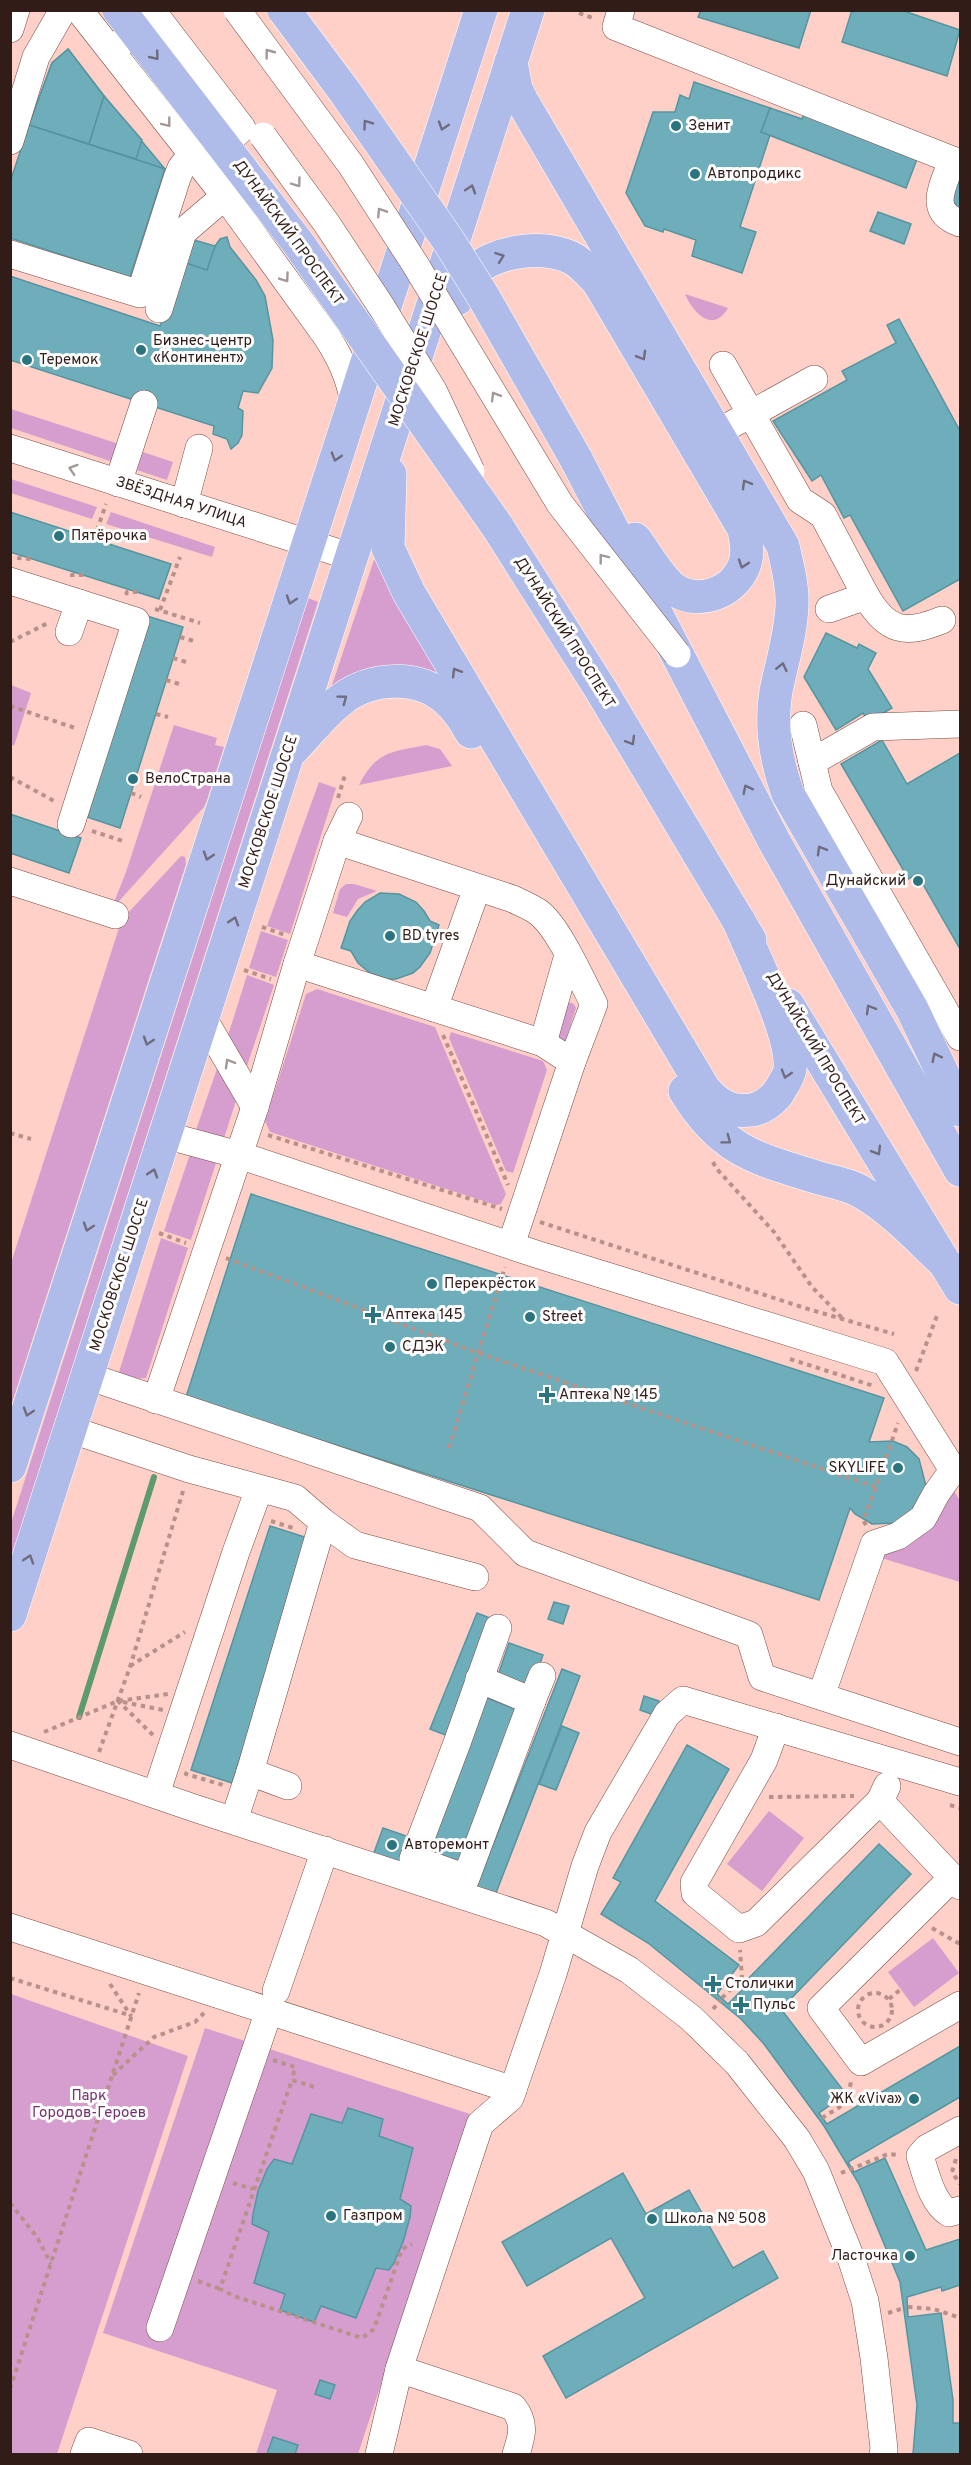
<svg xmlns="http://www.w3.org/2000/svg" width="971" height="2465" font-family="Overpass,sans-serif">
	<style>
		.green { fill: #d59ecf }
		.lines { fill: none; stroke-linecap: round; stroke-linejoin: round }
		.stream { stroke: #5e9b6c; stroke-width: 6 }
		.building { fill: #6eaeba; stroke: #5595a1; stroke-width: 1.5 }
		.minor-casing { stroke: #7b4a42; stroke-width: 28 }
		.major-casing { stroke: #fff; stroke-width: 34 }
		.path { stroke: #b7918a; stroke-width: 4; stroke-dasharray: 4.5 4.5; stroke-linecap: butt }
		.minor { stroke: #fff; stroke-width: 27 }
		.major { stroke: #afbce9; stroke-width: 33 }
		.minor-bridge-casing { stroke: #7b4a42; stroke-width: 28; stroke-linecap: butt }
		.major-bridge-casing { stroke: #fff; stroke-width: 34; stroke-linecap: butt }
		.minor-bridge { stroke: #fff; stroke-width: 27 }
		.major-bridge { stroke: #afbce9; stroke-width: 33 }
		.oneway { stroke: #a29997 }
		.oneway2 { stroke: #706c80 }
		.poi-dot { fill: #2b737f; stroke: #fdfdfd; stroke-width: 2 }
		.labels { text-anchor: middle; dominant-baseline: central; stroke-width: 6; stroke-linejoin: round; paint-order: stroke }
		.poi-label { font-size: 15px; fill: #311c18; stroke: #fdfdfd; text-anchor: start }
		.street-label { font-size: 15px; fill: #311c18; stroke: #fdfdfd }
		.park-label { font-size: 15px; fill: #75316f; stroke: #fdfdfd }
	</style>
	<rect width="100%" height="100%" fill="#ffd0c7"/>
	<!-- green -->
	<g class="green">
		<path d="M685,294l43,14c-15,26 -35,5 -43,-14z"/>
		<polygon points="11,409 119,444 113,462 11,428"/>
		<polygon points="143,452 173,462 167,480 137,470"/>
		<polygon points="11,479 97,507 92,519 11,493"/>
		<polygon points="111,512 215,547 212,557 106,524"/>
		<polygon points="376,558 459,703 446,691 329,694 374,560"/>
		<polygon points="308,598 318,602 11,1558 11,1523"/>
		<polygon points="11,685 31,693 14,746 11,744"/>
		<polygon points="174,725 217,738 215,745 224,747 207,800 204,807 111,910 126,872"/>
		<path d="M426,745l14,4 12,17 -93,19c17,-34 33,-33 67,-40z"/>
		<polygon points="319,782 336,788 290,934 267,926"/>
		<polygon points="181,856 185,857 186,864 11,1406 11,1263 119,928 127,914"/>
		<polygon points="346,884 354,884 377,891 358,899 347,917 333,913 340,889"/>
		<polygon points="261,931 288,940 276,977 249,968"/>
		<polygon points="247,975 274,985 243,1078 225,1045"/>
		<polygon points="317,989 435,1027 506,1194 501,1204 496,1205 270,1132 265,1121 306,994"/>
		<polygon points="566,1001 574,1004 576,1008 564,1045 553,1032"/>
		<polygon points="451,1032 543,1061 547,1070 513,1173 506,1171 449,1038"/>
		<polygon points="220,1060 238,1095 223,1141 196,1130"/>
		<polygon points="190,1154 216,1163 191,1240 164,1231"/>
		<polygon points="161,1238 188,1248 146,1378 134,1379 119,1372"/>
		<polygon points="953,1489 960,1501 960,1582 878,1557"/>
		<polygon points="769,1811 804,1838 762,1891 727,1864"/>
		<polygon points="933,1938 959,1973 914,2007 888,1972"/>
		<polygon points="11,1994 188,2056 57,2454 11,2454"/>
		<polygon points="205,2028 470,2114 358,2454 256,2454 277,2390 103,2333"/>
	</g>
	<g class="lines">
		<!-- stream -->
		<polyline class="stream" points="79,1717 154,1477"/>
	</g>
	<!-- building -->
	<g class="building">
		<polygon points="701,10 811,10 799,48 698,17"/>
		<polygon points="852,10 901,10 960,30 947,76 842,42"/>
		<polygon points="68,49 104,96 165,169 29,125 52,63"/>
		<polygon points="68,49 104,96 89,144 29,125 52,63"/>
		<polygon points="694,82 770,108 761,132 770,135 740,227 756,232 742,273 692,256 696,240 664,229 663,232 645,226 626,193 653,112 675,112 680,95 689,99"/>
		<polygon points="104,96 142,140 136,159 89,144"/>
		<polygon points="770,108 802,119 805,111 919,154 906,188 761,132"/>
		<polygon points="29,125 165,169 130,277 10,238 10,182"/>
		<polygon points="960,173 960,212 954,210 956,204 950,201"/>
		<polygon points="878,212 911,224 904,244 870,231"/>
		<polygon points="227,237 230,247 256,280 265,296 273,340 272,368 258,393 243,391 238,408 243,411 242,435 238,443 231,449 227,439 213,434 214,426 10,360 10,276 160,326 182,261 207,270 215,246 220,239"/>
		<polygon points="194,240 215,246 207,270 186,263"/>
		<polygon points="899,319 960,431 960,579 903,611 850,515 844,518 821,475 812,481 773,421 847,380 842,371 896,343 887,325"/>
		<polygon points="10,512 171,564 159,599 10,552"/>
		<polygon points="147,616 183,627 120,828 84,816"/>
		<polygon points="826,633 857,648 859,644 876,653 868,669 892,708 868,722 863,713 836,730 804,677"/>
		<polygon points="882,740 907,784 960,753 960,949 917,874 905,881 899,879 898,876 904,871 841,764"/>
		<polygon points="10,814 81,838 69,873 10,853"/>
		<polygon points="380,893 399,894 416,902 424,911 430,921 439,925 430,953 420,967 413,973 396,979 387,979 370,973 358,963 351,951 341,948 350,921 357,911 365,902"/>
		<polygon points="251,1194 884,1398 869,1442 893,1441 907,1447 919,1459 926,1486 913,1513 895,1523 872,1524 855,1514 850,1508 819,1600 186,1397"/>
		<polygon points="270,1526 311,1539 232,1783 191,1770"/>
		<polygon points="554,1602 569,1606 563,1624 548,1619"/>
		<polygon points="477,1613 495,1620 448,1736 430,1729"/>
		<polygon points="509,1643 543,1655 532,1687 498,1675"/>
		<polygon points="562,1669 580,1676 494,1898 475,1891"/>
		<polygon points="482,1696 518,1710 460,1868 424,1855"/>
		<polygon points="644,1696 659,1701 654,1715 640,1710"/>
		<polygon points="562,1726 579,1733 556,1790 539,1784"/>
		<polygon points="687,1745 729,1769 655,1901 739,1965 717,1994 728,2004 752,1980 749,1978 879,1844 911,1874 781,2009 846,2094 819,2113 827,2124 960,2046 960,2097 848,2162 854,2172 885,2158 926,2250 960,2239 960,2285 942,2291 941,2287 907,2297 908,2317 941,2313 953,2400 953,2423 960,2423 960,2454 913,2454 917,2405 900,2282 859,2184 824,2126 764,2044 741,2019 648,1943 601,1914 621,1882 613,1878"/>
		<polygon points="383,1828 409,1837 399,1868 372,1858"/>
		<polygon points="348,2108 383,2119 379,2136 413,2148 400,2199 411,2206 410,2217 403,2242 394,2263 389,2270 376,2268 356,2318 321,2306 314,2322 280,2310 285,2294 254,2283 269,2232 252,2224 253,2214 258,2191 267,2169 274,2159 292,2164 311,2114 342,2123"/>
		<polygon points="623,2173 646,2214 689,2190 733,2268 763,2251 778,2278 566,2398 543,2356 645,2298 611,2238 527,2286 502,2242"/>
		<polygon points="320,2380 335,2385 330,2399 315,2394"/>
		<polygon points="273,2437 298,2445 295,2454 267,2454"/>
	</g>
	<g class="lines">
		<defs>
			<g id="minor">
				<path d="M79,10l146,186 102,141c14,22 22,40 27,65"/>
				<polyline points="621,10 616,27 960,163"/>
				<polyline points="10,29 16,10"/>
				<polyline points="119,44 156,16 242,128 210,159"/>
				<polyline points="10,141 36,57 63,10"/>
				<path d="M952,160c-8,25 -26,51 8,63"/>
				<polyline points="10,254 140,294 177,178 181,168 192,154"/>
				<polyline points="159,309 183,232 225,196"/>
				<polyline points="814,379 751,414 800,500 823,515 866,596"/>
				<polyline points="716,433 751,414 723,365"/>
				<polyline points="10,448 352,557"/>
				<polyline points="118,483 144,404"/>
				<polyline points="184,504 199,448"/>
				<polyline points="10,581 136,621 71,824"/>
				<path d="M829,609l37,-13c21,36 39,39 76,24"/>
				<polyline points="69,632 79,603"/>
				<polyline points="803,725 819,791 960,1037"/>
				<polyline points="812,762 873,727 960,724"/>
				<path d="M337,841l176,58c8,4 18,8 25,13 20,14 44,69 56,92l-22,58 -29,-19 25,-88"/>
				<polyline points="10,881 115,915"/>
				<polyline points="297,964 543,1043"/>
				<polyline points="434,1008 477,888"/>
				<polyline points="203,1018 255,1107"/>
				<polyline points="165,1135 239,1155 536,1254 885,1362 953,1470 936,1494 923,1518 898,1536 874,1544 821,1696"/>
				<polyline points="511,1245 572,1062"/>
				<polyline points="87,1376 480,1508 525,1553 749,1635 762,1677 960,1742"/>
				<polyline points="156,1400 255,1107 297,964 337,841 349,816"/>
				<polyline points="72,1430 189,1469 295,1498 323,1522 250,1772 234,1820"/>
				<polyline points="323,1522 355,1545 475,1577"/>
				<polyline points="498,1628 457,1743 413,1859 466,1878 532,1701"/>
				<polyline points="479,1679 532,1701 542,1676"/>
				<polyline points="776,1727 764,1760 694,1883 695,1893 739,1929 756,1923 880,1801"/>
				<polyline points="10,1745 194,1808 546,1923 629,1970 691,2018 737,2063 797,2139 816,2171 851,2258 865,2301 874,2358 884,2449 883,2454"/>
				<polyline points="250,1772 288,1786"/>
				<polyline points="887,1786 880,1801 960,1886"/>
				<polyline points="156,1794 236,1552 259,1489"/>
				<polyline points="953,1877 821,2008 861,2062 960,2005"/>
				<polyline points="10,1927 513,2090"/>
				<polyline points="276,1991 325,1850"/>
				<path d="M960,2130l-33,18 -7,8c6,18 12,47 29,57l11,-3"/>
				<polyline points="160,2328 269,2011"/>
				<path d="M399,2369l114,38c13,16 9,29 3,47"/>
				<polyline points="84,2454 89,2441 129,2454"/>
				<polyline points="379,2454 399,2369 480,2124 510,2098 553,1974 585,1866 598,1832 667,1714 683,1700 960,1782"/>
			</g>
			<g id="major">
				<path d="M511,62l5,27 6,12 261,445c4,19 10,39 9,59 -1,29 -10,57 -16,86 -6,35 0,70 12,103l124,215 48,101"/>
				<path d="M457,299c4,-8 8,-18 14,-25 21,-24 77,-31 104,-14 9,6 17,15 24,23l145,246c2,13 5,25 0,37 -11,28 -49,41 -73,21 -14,-13 -25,-33 -36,-48"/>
				<polyline points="576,459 774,841 960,1170"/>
				<path d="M390,474l-2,74 21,45 295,496c13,15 26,24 47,21 10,-1 21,-9 27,-17 4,-7 11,-16 12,-24 3,-35 -37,-113 -51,-148"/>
				<polyline points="497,526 601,690 750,940"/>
				<path d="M293,749c16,-16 31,-37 49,-50 29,-22 75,-25 104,0 10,8 19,22 25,33"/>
				<polyline points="788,1005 960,1288"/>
				<path d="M685,1091c36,60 72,68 134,87 14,4 32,7 44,15 31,18 57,47 84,72"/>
				<polyline points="10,1466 481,10"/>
				<polyline points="10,1615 528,10"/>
			</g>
		</defs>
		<!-- minor casing -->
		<use href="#minor" class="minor-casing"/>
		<!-- major casing -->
		<use href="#major" class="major-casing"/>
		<!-- path -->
		<g class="path">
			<polyline points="579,13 595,19"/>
			<polyline points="94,539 106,504"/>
			<polyline points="19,560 19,558 31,559"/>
			<polyline points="72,577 72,575 84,575"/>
			<polyline points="126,595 127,592 137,592"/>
			<polyline points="155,609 200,623"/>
			<polyline points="160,610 180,557"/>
			<polyline points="180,637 194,641"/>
			<polyline points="10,642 50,622"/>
			<polyline points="173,658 186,662"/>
			<polyline points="166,680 179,684"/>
			<polyline points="10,706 78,729"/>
			<polyline points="156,714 168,717"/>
			<polyline points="10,777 56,802"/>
			<polyline points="131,793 141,797"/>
			<polyline points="338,798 345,775"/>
			<polyline points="92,831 126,842"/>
			<polyline points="262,927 285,935"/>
			<polyline points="244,970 271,979"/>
			<polyline points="443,1035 508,1185"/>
			<polyline points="10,1133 31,1139"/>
			<polyline points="268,1135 502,1209"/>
			<polyline points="713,1162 716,1168 774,1232 812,1287 842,1318"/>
			<polyline points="540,1222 808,1309 894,1334"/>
			<polyline points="159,1233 186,1243"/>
			<polyline points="226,1258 478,1353 876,1487 898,1423"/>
			<polyline points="790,1359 874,1386"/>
			<polyline points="916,1371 938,1313"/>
			<polyline points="449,1448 505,1267"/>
			<polyline points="271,1521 293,1528"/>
			<polyline points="866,1525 863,1520 876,1487"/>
			<polyline points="130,1666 185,1632"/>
			<polyline points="44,1732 118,1701 168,1694"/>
			<polyline points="153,1735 118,1701 163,1710"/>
			<polyline points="99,1752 130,1667 183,1491"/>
			<polyline points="187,1772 186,1774 223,1785"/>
			<polyline points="769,1797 854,1796"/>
			<polyline points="950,1805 960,1808"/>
			<polyline points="932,1928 960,1944"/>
			<polyline points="10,1978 132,2016"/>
			<polyline points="110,1984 131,2016"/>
			<circle cx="875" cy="2010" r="17"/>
			<polyline points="722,1998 742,1978 740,1950"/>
			<polyline points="889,1999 901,1989"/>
			<polyline points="713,2009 721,2000"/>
			<polyline points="273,2060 295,2067 292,2080"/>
			<polyline points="113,2075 154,2037 195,2022 204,2013"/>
			<polyline points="314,2087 292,2080 220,2289 234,2296 362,2338 374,2329 402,2249 412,2244"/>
			<polyline points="822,2118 846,2103 851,2082"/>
			<polyline points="956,2159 952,2172 960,2184"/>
			<polyline points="841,2173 888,2154 898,2155"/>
			<polyline points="233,2183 253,2189"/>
			<polyline points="10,2203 37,2237 51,2264"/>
			<polyline points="198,2281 220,2289"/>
			<polyline points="908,2307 934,2309 960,2318"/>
			<polyline points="888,2313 904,2308"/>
			<polyline points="10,2389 139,1993"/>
		</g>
		<!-- minor -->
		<use href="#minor" class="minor"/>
		<!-- major -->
		<use href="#major" class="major"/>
		<defs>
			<g id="minor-bridge">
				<polyline points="237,10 351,165 415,264 560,504 677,654"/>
				<polyline points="263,136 327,224 381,306 433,390 471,471"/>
			</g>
			<g id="major-bridge">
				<polyline points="119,10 298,243 497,526"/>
				<polyline points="284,10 345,92 448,240 483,296 576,459"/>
			</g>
		</defs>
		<!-- minor-bridge casing -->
		<use href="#minor-bridge" class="minor-bridge-casing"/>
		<!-- major-bridge casing -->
		<use href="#major-bridge" class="major-bridge-casing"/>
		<!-- minor-bridge -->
		<use href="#minor-bridge" class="minor-bridge"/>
		<!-- major-bridge -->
		<use href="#major-bridge" class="major-bridge"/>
	</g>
	<!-- one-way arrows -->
	<defs><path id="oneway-chevron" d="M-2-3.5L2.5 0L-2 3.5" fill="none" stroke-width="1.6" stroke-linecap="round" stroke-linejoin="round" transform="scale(1.5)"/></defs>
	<g class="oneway">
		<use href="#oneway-chevron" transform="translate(269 53) rotate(-127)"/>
		<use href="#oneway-chevron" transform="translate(167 123) rotate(52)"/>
		<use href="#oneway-chevron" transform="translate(297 183) rotate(54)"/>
		<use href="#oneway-chevron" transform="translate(381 212) rotate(-123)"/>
		<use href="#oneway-chevron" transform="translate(285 278) rotate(55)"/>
		<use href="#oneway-chevron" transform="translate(495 396) rotate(-121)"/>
		<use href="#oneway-chevron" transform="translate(73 469) rotate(-162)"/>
		<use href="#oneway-chevron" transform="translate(603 558) rotate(-128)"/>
		<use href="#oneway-chevron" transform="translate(229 1063) rotate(-120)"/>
	</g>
	<g class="oneway2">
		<use href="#oneway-chevron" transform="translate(155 56) rotate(51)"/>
		<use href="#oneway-chevron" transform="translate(367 124) rotate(-125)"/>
		<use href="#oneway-chevron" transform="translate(443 126) rotate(108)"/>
		<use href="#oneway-chevron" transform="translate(471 189) rotate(-72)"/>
		<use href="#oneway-chevron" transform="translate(500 257) rotate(-20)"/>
		<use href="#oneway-chevron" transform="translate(642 356) rotate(60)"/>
		<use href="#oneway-chevron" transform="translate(336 457) rotate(107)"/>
		<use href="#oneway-chevron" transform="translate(746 484) rotate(-120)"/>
		<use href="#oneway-chevron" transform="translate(743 564) rotate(108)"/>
		<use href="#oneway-chevron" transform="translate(291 600) rotate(108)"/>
		<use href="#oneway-chevron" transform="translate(782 667) rotate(-77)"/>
		<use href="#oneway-chevron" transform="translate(456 672) rotate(-121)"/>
		<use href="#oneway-chevron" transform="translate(343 699) rotate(-37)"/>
		<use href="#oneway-chevron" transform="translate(631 741) rotate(59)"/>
		<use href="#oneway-chevron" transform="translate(747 789) rotate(-117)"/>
		<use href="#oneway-chevron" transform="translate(821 850) rotate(-120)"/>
		<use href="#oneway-chevron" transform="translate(208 856) rotate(108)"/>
		<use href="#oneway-chevron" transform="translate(234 921) rotate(-72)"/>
		<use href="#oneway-chevron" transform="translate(870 1009) rotate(-120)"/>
		<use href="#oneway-chevron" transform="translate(148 1041) rotate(108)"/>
		<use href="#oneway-chevron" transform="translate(936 1057) rotate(-117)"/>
		<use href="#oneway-chevron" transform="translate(786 1074) rotate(107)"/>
		<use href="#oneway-chevron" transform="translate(727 1140) rotate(37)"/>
		<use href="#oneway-chevron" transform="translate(877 1151) rotate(59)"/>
		<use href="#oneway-chevron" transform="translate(153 1173) rotate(-72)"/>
		<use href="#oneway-chevron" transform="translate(88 1227) rotate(108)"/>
		<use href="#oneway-chevron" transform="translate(28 1412) rotate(108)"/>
		<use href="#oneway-chevron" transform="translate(29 1559) rotate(-72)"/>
	</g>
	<!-- markers -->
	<g class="poi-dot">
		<circle cx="676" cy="126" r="6"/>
		<circle cx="695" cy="174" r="6"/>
		<circle cx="141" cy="350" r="6"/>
		<circle cx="27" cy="360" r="6"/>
		<circle cx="59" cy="536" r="6"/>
		<circle cx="133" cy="779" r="6"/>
		<circle cx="918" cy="881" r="6"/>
		<circle cx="390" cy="936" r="6"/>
		<circle cx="432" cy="1284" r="6"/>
		<path d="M370 1306h6v6h6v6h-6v6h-6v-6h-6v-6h6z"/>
		<circle cx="530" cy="1317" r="6"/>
		<circle cx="390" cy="1347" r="6"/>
		<path d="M544 1386h6v6h6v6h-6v6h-6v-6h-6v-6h6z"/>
		<circle cx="898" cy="1468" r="6"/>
		<circle cx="392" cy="1845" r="6"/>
		<path d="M710 1975h6v6h6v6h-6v6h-6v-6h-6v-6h6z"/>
		<path d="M738 1996h6v6h6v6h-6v6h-6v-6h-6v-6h6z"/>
		<circle cx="914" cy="2099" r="6"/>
		<circle cx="331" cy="2216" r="6"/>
		<circle cx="652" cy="2219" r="6"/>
		<circle cx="910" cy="2256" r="6"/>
	</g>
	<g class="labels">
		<!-- poi labels -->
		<g class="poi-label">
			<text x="688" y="126">Зенит</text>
			<text x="707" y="174">Автопродикс</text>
			<text x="153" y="341">Бизнес-центр<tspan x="153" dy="17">«Континент»</tspan></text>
			<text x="39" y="360">Теремок</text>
			<text x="71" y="536">Пятёрочка</text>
			<text x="145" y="779">ВелоСтрана</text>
			<text x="906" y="881" text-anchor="end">Дунайский</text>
			<text x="402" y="936">BD tyres</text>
			<text x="444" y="1284">Перекрёсток</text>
			<text x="385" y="1315">Аптека 145</text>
			<text x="542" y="1317">Street</text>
			<text x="402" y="1347">СДЭК</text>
			<text x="559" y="1395">Аптека № 145</text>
			<text x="886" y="1468" text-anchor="end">SKYLIFE</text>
			<text x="404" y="1845">Авторемонт</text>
			<text x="725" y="1984">Столички</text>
			<text x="753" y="2005">Пульс</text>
			<text x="902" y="2099" text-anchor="end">ЖК «Viva»</text>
			<text x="343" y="2216">Газпром</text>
			<text x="664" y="2219">Школа № 508</text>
			<text x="898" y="2256" text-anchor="end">Ласточка</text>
		</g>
		<!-- street labels -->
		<g class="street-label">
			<text transform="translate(288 233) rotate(54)">ДУНАЙСКИЙ ПРОСПЕКТ</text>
			<text transform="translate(419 350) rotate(-72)">МОСКОВСКОЕ ШОССЕ</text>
			<text transform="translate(181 503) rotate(18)">ЗВЁЗДНАЯ УЛИЦА</text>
			<text transform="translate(564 633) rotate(58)">ДУНАЙСКИЙ ПРОСПЕКТ</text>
			<text transform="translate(269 812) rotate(-72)">МОСКОВСКОЕ ШОССЕ</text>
			<text transform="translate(815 1049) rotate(59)">ДУНАЙСКИЙ ПРОСПЕКТ</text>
			<text transform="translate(120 1275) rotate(-72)">МОСКОВСКОЕ ШОССЕ</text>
		</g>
		<!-- park labels -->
		<g class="park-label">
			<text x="89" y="2096">Парк<tspan x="89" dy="17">Городов-Героев</tspan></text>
		</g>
	</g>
	<!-- border -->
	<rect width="971" height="2465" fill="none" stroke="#311c18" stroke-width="24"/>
</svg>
